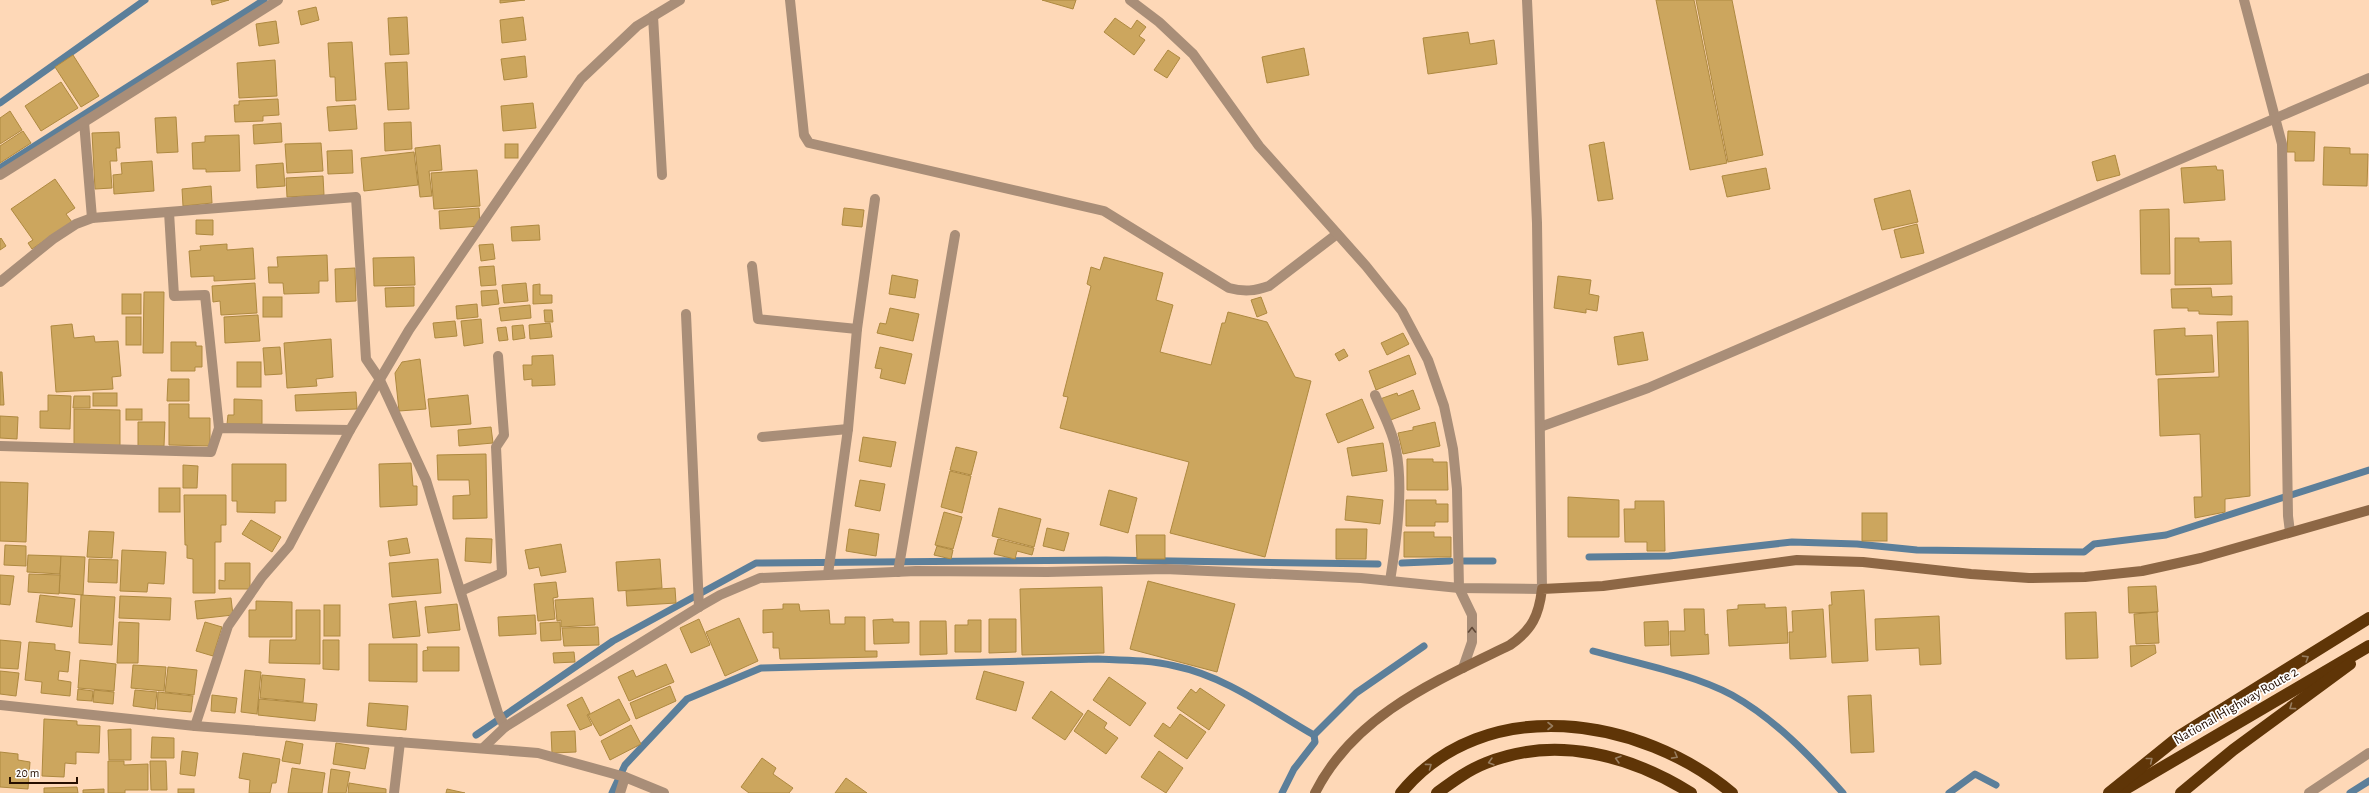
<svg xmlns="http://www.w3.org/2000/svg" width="2369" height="793" font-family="'Alegreya Sans',sans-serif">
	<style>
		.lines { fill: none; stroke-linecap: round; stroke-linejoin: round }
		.stream { stroke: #5c7f9a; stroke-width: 7 }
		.building { fill: #cca65e; stroke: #ae8940 }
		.lane { stroke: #a98e78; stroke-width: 10 }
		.street { stroke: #a98e78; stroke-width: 10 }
		.secondary { stroke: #8d6745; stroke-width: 10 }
		.highway { stroke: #5f3507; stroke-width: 12 }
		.oneway { stroke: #604836 }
		.oneway2 { stroke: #977c5e }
		.labels { text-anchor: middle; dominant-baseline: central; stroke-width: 3.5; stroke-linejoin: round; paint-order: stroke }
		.street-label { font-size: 14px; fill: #250e00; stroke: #fff }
	</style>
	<rect width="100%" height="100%" fill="#fed8b7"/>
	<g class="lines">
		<!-- stream -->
		<g class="stream">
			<polyline points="0,103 145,0"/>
			<polyline points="0,168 264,0"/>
			<polyline points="1589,557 1669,556 1792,542 1857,544 1917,550 2084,552 2094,544 2166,535 2369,470"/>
			<polyline points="1464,561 1493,561"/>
			<polyline points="1402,563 1450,561"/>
			<path d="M1593,651c43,12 100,23 139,44 43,24 78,61 111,98"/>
			<polyline points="476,735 613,641 756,563 1106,560 1378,564"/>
			<path d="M612,793l13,-28 62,-66 74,-31 337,-9c26,1 52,1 77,7 50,10 95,44 139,69l42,-42 68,-47"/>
			<polyline points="1282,793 1294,769 1315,742 1314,735"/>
			<polyline points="1949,793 1975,774 1996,785"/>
			<polyline points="2350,793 2369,781"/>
		</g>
	</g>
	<!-- building -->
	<g class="building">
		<polygon points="211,0 229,0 212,5"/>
		<polygon points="500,0 525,0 500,3"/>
		<polygon points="1042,0 1076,0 1073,9"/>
		<polygon points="1656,0 1694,0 1727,163 1690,170"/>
		<polygon points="1696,0 1732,0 1763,155 1728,162"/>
		<polygon points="316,7 319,20 301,25 298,11"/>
		<polygon points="407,17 409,54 390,55 388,18"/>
		<polygon points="523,17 526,40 502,43 500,20"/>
		<polygon points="1115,18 1131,29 1137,20 1146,27 1139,36 1145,40 1134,55 1104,32"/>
		<polygon points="276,21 279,43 259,46 256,24"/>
		<polygon points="1468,32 1470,44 1494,40 1497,64 1428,74 1423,38"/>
		<polygon points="352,42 356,100 336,101 335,77 330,77 328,43"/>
		<polygon points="1304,48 1309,75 1267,83 1262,57"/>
		<polygon points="1168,50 1180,58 1167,78 1154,70"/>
		<polygon points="73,55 99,96 81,107 55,67"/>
		<polygon points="525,56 527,77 504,80 501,59"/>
		<polygon points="275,60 277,96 239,98 237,63"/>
		<polygon points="407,62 409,109 388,110 385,63"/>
		<polygon points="61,82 78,108 41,131 25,106"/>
		<polygon points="278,99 279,115 263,116 263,121 235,122 234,105 239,105 239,101"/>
		<polygon points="533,103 536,128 503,131 501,106"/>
		<polygon points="355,105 357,129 329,131 327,107"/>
		<polygon points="10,111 22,130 0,144 0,118"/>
		<polygon points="176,117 178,152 157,153 155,118"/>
		<polygon points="411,122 412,149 385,151 384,123"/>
		<polygon points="281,123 282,142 254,144 253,125"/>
		<polygon points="23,131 31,143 0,163 0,146"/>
		<polygon points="2288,131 2315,132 2314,161 2295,161 2295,152 2287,152"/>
		<polygon points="119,132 120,148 116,148 117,161 110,161 112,188 95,189 92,133"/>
		<polygon points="239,135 240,171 206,172 206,169 193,169 192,143 205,142 205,136"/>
		<polygon points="1604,142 1613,199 1598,201 1589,145"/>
		<polygon points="321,143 323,171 287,173 285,144"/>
		<rect x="505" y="144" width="13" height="14"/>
		<polygon points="440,145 442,170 429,171 432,196 420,197 415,148"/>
		<polygon points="2324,147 2350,148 2350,154 2368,154 2367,186 2323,185"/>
		<polygon points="352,150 353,173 328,174 327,151"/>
		<polygon points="414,152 418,185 364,191 361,158"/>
		<polygon points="2115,155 2120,175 2097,181 2092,162"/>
		<polygon points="152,161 154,191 114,194 113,175 122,174 121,163"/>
		<polygon points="283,163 285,186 257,188 256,165"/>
		<polygon points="2216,166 2217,170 2223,170 2225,200 2184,203 2181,168"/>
		<polygon points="1766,168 1770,189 1727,197 1722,176"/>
		<polygon points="477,170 480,206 434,209 431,173"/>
		<polygon points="323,176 324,195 287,197 286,178"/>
		<polygon points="55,179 75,208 66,214 72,222 32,249 28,243 33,240 11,209"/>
		<polygon points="211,186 212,203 183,206 182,189"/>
		<polygon points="1910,190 1918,222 1882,230 1874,199"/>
		<polygon points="479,208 480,226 440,229 439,211"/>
		<polygon points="844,208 864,210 862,227 842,225"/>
		<polygon points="2169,209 2170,274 2141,274 2140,210"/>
		<polygon points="196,220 213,220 213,235 196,234"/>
		<polygon points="1917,224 1924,253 1901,258 1894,230"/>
		<polygon points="539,225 540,240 512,241 511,227"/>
		<polygon points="1,238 6,246 0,250 0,239"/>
		<polygon points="2175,238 2199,238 2199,242 2231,241 2232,284 2175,285"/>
		<polygon points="227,244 227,250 253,248 255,279 214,281 214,276 191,277 189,251 201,250 200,246"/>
		<polygon points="493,244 495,259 481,261 479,245"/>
		<polygon points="327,255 328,281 319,281 319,293 284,294 283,283 269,283 268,267 278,267 277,257"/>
		<polygon points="414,257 415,285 374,286 373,258"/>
		<polygon points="1104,257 1163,273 1156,300 1173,305 1160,352 1211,365 1222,323 1225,323 1228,312 1267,322 1295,377 1311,381 1265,557 1170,533 1189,462 1060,428 1068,397 1063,396 1091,286 1087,284 1091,267 1100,270"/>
		<polygon points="494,266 496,285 481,286 479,267"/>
		<polygon points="355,268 356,301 336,302 335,269"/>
		<polygon points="892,275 918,280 915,298 889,294"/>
		<polygon points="1558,276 1591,280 1589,294 1599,296 1597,311 1586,309 1586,313 1554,308"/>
		<polygon points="255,283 257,313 221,315 220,301 213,302 212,286"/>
		<polygon points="526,283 528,301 504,303 502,285"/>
		<polygon points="540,284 540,295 552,295 552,303 533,304 533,285"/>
		<polygon points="414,287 414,306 386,307 385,288"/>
		<polygon points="2211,288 2212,297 2232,296 2232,315 2199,314 2199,311 2188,311 2188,308 2172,308 2171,289"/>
		<polygon points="497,290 499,304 482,306 481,291"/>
		<polygon points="144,292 164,292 163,353 143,353"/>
		<rect x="122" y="294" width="19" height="20"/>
		<rect x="263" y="297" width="19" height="20"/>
		<polygon points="1261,297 1267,313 1257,317 1251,300"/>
		<polygon points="477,304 478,317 457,319 456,306"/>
		<polygon points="530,305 531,318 501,321 499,308"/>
		<polygon points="890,308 919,314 913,341 877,333 880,323 886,324"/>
		<polygon points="544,310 552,310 553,322 545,322"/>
		<polygon points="258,315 260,341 225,343 224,317"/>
		<rect x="126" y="317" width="15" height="28"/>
		<polygon points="481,319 483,343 464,346 461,321"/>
		<polygon points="455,321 457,336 435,338 433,323"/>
		<polygon points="2248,321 2250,496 2225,499 2225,512 2195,518 2194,497 2202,497 2200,434 2160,436 2158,379 2219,377 2217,322"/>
		<polygon points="550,323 552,337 530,339 529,325"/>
		<polygon points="72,324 74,338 94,336 95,342 118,341 121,376 112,377 113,389 56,392 51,326"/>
		<polygon points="523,325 525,338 513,340 512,326"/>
		<polygon points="506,327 508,340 499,341 497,328"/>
		<polygon points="2185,328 2185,336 2212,335 2214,372 2156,375 2154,330"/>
		<polygon points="1643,332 1648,360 1618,365 1614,337"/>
		<polygon points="1403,333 1409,344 1387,355 1381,343"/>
		<polygon points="331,339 333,377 316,379 317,386 287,388 284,343"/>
		<polygon points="171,342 196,342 196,346 202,346 202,367 195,367 195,371 171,371"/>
		<polygon points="280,347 282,374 265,375 263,348"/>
		<polygon points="880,347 912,354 905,384 880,378 882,369 875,368"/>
		<polygon points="1344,349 1348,356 1339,361 1335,354"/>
		<polygon points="553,355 555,385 532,386 532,379 524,380 523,365 532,365 532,356"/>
		<polygon points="1409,355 1416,374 1376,390 1369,371"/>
		<polygon points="420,359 426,409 399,411 395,373 402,362"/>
		<rect x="237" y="362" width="24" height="25"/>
		<polygon points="0,372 2,372 4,405 0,405"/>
		<polygon points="168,379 189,379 189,401 167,401"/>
		<polygon points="1413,390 1420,409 1388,421 1380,399 1397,393 1398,396"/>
		<polygon points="356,392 357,409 296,411 295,395"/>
		<rect x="93" y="393" width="24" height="13"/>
		<polygon points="48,395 71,396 70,429 40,428 40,411 48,411"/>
		<polygon points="468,395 471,424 431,427 428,399"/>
		<polygon points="74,396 90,396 90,408 73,408"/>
		<polygon points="234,399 262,400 262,424 227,424 228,415 234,415"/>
		<polygon points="1362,399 1374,428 1338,443 1326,414"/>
		<polygon points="169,404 189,404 189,418 210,418 210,446 169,445"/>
		<polygon points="74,409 120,410 120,447 74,446"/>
		<rect x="126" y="409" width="16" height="11"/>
		<polygon points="0,416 18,417 17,439 0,438"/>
		<polygon points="138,422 165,422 164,446 138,446"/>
		<polygon points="1435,422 1440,446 1403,454 1398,433 1413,430 1413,427"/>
		<polygon points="491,427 493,443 459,446 458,430"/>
		<polygon points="863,437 896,442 891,467 859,461"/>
		<polygon points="1383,443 1387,471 1352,476 1347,448"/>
		<polygon points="956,447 977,452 971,475 950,470"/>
		<polygon points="486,454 487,518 453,519 453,496 470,495 469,480 438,480 437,455"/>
		<polygon points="1407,459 1433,459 1433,462 1447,462 1448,490 1407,490"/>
		<polygon points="411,463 413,486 417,486 417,505 380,507 379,464"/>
		<polygon points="232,464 286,464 286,501 275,501 275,513 237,512 237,501 232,501"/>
		<polygon points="183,465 198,466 197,488 183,488"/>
		<polygon points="950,471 971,476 962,513 941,507"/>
		<polygon points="860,480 885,484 880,511 855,506"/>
		<polygon points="0,482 28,483 26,542 0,541"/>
		<rect x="159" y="488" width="21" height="24"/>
		<polygon points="1109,490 1137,498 1128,533 1100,525"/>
		<polygon points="184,495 226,495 226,525 221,525 221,542 215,542 215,593 193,593 193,559 187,558 187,545 185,545"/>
		<polygon points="1347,496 1383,500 1380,524 1345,520"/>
		<polygon points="1568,497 1619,500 1619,537 1568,537"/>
		<polygon points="1406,500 1436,500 1436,504 1448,504 1448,522 1435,522 1435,526 1406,526"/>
		<polygon points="1635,501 1664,501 1665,551 1647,551 1647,542 1625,542 1624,509 1635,509"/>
		<polygon points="999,508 1041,519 1034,547 992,536"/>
		<polygon points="944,512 962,517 953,549 935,545"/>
		<rect x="1862" y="513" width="25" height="28"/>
		<polygon points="251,520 281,537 272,552 242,534"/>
		<polygon points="1047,528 1069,533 1064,551 1043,546"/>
		<polygon points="849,529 879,534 876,556 846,551"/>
		<polygon points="1336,529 1367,529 1366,559 1336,559"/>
		<polygon points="89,531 114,532 112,558 87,557"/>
		<polygon points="1404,532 1434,532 1434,537 1451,537 1451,557 1404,557"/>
		<polygon points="1136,535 1165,535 1165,559 1137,559"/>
		<polygon points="407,538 410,553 390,556 388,541"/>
		<polygon points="466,538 492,539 491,563 465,561"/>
		<polygon points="998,539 1034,548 1032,555 1017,551 1015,559 994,554"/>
		<polygon points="561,544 566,572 541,576 539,567 529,569 525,550"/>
		<polygon points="5,545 26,546 26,566 4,565"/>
		<polygon points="937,546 953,550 951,559 934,555"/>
		<polygon points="122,550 166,552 164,584 148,583 147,592 120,591"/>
		<polygon points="28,555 61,556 60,574 27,572"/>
		<polygon points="61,556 85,557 83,595 59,593"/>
		<polygon points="89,559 118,560 117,583 88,582"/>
		<polygon points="438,559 441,593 392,597 389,563"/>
		<polygon points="660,559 662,588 618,591 616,562"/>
		<polygon points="225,563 250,563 250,589 219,589 219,580 225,581"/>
		<polygon points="29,574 60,575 59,594 28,592"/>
		<polygon points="0,575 14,576 10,605 0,604"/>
		<polygon points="1148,581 1235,604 1217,672 1130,649"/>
		<polygon points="556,582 558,597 553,598 555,619 538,621 534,584"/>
		<polygon points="2156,586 2158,612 2129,613 2128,587"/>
		<polygon points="1102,587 1104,653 1022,655 1020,589"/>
		<polygon points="675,588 676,603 627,606 626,591"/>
		<polygon points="1864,590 1868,661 1832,663 1829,605 1832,605 1831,592"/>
		<polygon points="40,595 75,599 72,627 36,622"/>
		<polygon points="81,595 115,597 112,645 79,643"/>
		<polygon points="120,596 171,598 170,620 119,618"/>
		<polygon points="231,598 233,615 197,619 195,601"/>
		<polygon points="593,598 595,625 561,627 561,620 557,621 555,600"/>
		<polygon points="256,601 292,602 292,637 249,637 249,610 256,610"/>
		<polygon points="416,601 420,636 393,638 389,604"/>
		<polygon points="457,604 460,630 428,633 425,607"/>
		<polygon points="783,604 799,604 800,611 829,610 830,624 845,624 845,617 865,617 865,651 877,651 877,657 780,659 779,648 773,648 773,632 763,633 763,610 783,609"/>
		<polygon points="1765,604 1765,608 1786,607 1788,643 1729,646 1727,610 1738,609 1738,605"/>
		<rect x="324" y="605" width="16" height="31"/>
		<polygon points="1684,609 1704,609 1705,635 1708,634 1709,654 1671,656 1670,631 1685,631"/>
		<polygon points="1823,609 1826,657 1790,659 1789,632 1793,632 1792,611"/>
		<polygon points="296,610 320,610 320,664 269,663 270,640 296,640"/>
		<polygon points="2096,612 2098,658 2066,659 2065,613"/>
		<polygon points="2157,612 2159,643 2136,644 2134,614"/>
		<polygon points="535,615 536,634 499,636 498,617"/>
		<polygon points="1939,616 1941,664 1920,665 1919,648 1876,650 1875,619"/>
		<polygon points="739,618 758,661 725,676 706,632"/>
		<polygon points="699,619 710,645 691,653 680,628"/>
		<polygon points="893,619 893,622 909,622 909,643 874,644 873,620"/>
		<polygon points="989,619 1016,619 1016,652 989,653"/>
		<polygon points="968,620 981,620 981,652 955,652 955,625 968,625"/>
		<polygon points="920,621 946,621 947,654 920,655"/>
		<polygon points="1668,621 1669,645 1645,646 1644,622"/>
		<polygon points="119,622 139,623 138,663 117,663"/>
		<polygon points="205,622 222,627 213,656 196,651"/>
		<polygon points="560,622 561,640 541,641 540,623"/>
		<polygon points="598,627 599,645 564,646 562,628"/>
		<polygon points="0,640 21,642 18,669 0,668"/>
		<polygon points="323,640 339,640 339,670 323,669"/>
		<polygon points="29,642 55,644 55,650 70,652 68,672 59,671 58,680 71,682 70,696 41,693 42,682 25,680"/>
		<polygon points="369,644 417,644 417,682 369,681"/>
		<polygon points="2155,645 2156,653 2131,667 2130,646"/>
		<polygon points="427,647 459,647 459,671 423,671 423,651 428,650"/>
		<polygon points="574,652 575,662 554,663 553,653"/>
		<polygon points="80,660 116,664 114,691 78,688"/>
		<polygon points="666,664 674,682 629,701 618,677 633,670 636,677"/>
		<polygon points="133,665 166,667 164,691 131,688"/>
		<polygon points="168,667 197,670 194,695 165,692"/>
		<polygon points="245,670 261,672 257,714 241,712"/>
		<polygon points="0,671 19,673 16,696 0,694"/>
		<polygon points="984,671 1024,682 1016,711 976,699"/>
		<polygon points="262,675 305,679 303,702 260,698"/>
		<polygon points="1109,677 1146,703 1130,726 1093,700"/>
		<polygon points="670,686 676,701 636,719 630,703"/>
		<polygon points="1200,688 1225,705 1209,730 1177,708 1191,689 1196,693"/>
		<polygon points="78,689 93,691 92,701 77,700"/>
		<polygon points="94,690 114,692 113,704 93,702"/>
		<polygon points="135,690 157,692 155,709 133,706"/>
		<polygon points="1051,691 1083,714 1065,740 1032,718"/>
		<polygon points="158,692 193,696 191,712 157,709"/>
		<polygon points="212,695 237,698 235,713 211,711"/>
		<polygon points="1871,695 1874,752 1851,753 1848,696"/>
		<polygon points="582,697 590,713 587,715 592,725 580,730 567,705"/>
		<polygon points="259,699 317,704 315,721 258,715"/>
		<polygon points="619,699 630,720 600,736 588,715"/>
		<polygon points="369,703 408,706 406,730 367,726"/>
		<polygon points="1088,710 1107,723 1104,728 1118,738 1106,754 1074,731"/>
		<polygon points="1180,714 1206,732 1187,759 1154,736 1163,723 1170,728"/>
		<polygon points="44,719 77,721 77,725 100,726 99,753 76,752 76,764 65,763 64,777 42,776"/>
		<polygon points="631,725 641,744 610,760 601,741"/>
		<polygon points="131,729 131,760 109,760 108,730"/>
		<polygon points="575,731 576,752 552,753 551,732"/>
		<polygon points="152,737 174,738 174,758 151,758"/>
		<polygon points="286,741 303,744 300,764 282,761"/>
		<polygon points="336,743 369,748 365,769 333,764"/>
		<polygon points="182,751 198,753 195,776 180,774"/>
		<polygon points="1159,751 1183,768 1166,793 1141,777"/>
		<polygon points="0,752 18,754 18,760 30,762 28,789 0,787"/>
		<polygon points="243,753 280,759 276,783 272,783 270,793 249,793 250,780 239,778"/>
		<polygon points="762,758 776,768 773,774 793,788 789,793 749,793 741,787"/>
		<polygon points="108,761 124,761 124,765 148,764 148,790 125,790 125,793 108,793"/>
		<polygon points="150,761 166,761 167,790 151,790"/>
		<polygon points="292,768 325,773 322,793 288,793"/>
		<polygon points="331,769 350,772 346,793 328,793"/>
		<polygon points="846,778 867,793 835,793"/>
		<polygon points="349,783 386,789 386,793 348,793"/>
		<polygon points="77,787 78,793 44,793 44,788"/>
		<polygon points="104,789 104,793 83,793 83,790"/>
		<rect x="178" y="789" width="16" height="4"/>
		<polygon points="447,789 465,793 446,793"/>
	</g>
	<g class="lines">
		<!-- lane -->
		<polyline class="lane" points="394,793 400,742"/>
		<!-- street -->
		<g class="street">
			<path d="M790,0l14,135 5,8 295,68 125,77c15,4 26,3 40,-2l68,-52"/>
			<polyline points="1130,0 1159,22 1193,54 1259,146 1366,266 1402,311 1428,360 1444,406 1453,449 1457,489 1459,588 1472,615 1472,642 1463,668"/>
			<polyline points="2244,0 2282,144 2288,516 2290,532"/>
			<polyline points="653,16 662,175"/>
			<polyline points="84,122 92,218"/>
			<polyline points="0,175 278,0"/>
			<polyline points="169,212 174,296 205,295 219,428"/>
			<polyline points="752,266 758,319 857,329"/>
			<polyline points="0,282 53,239 76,224 92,218 356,197 366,359 379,378 426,480 498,713 505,727"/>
			<polyline points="686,314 699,607"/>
			<path d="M1375,395c7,17 18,36 21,55 8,38 0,93 -6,131"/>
			<polyline points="1540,427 1648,388 2369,78"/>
			<polyline points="762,437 848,429"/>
			<polyline points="0,446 211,452 219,428 350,430"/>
			<polyline points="898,572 955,235"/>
			<polyline points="828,574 848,429 857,329 875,199"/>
			<polyline points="461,591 502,573 496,447 504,435 498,356"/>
			<polyline points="0,705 195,726 538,753 625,777 664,793"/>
			<polyline points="195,726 228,626 262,577 289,546 350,430 409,330 581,79 637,26 680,0"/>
			<polyline points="483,748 505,727 699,607 720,595 760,578 916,571 1047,572 1165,569 1361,578 1459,588 1542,589 1537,223 1527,0"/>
			<polyline points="620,793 625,777"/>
			<polyline points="2309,793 2369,753"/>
		</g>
		<!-- secondary -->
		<path class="secondary" d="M1315,793c39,-78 121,-112 195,-148 22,-15 29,-30 32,-56l61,-3 194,-26 66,2 108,12 58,4 56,-1 57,-6 59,-13 168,-48"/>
		<!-- highway -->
		<g class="highway">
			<polyline points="2122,791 2369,646"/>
			<path d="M1401,793c84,-102 240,-76 331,0"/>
			<path d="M1437,793c15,-11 31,-23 49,-30 70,-28 144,-8 205,30"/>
			<polyline points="2109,793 2181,735 2369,618"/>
			<polyline points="2181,793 2233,750 2350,664"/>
		</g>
	</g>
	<!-- one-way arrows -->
	<defs><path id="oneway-chevron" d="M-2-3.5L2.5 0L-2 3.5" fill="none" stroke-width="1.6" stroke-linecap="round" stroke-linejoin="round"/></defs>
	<use class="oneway" href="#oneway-chevron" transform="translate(1472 630) rotate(-90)"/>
	<g class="oneway2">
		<use href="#oneway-chevron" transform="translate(2306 658) rotate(-32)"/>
		<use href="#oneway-chevron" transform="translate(2292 707) rotate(144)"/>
		<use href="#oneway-chevron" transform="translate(1550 726)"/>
		<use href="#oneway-chevron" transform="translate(1675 756) rotate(29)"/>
		<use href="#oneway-chevron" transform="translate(1618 759) rotate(-164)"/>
		<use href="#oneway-chevron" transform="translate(2150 760) rotate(-39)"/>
		<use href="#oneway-chevron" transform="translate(1491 762) rotate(164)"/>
		<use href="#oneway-chevron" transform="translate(1429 766) rotate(-36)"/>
	</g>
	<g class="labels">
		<!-- street labels -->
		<g class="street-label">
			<text transform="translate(2236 706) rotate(-30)">National Highway Route 2</text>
		</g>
	</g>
	<!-- scale -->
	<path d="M10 777v6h67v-6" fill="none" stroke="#250e00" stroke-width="2"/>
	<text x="16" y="777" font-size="12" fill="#250e00" stroke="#ffffff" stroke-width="3" paint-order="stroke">20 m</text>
</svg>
